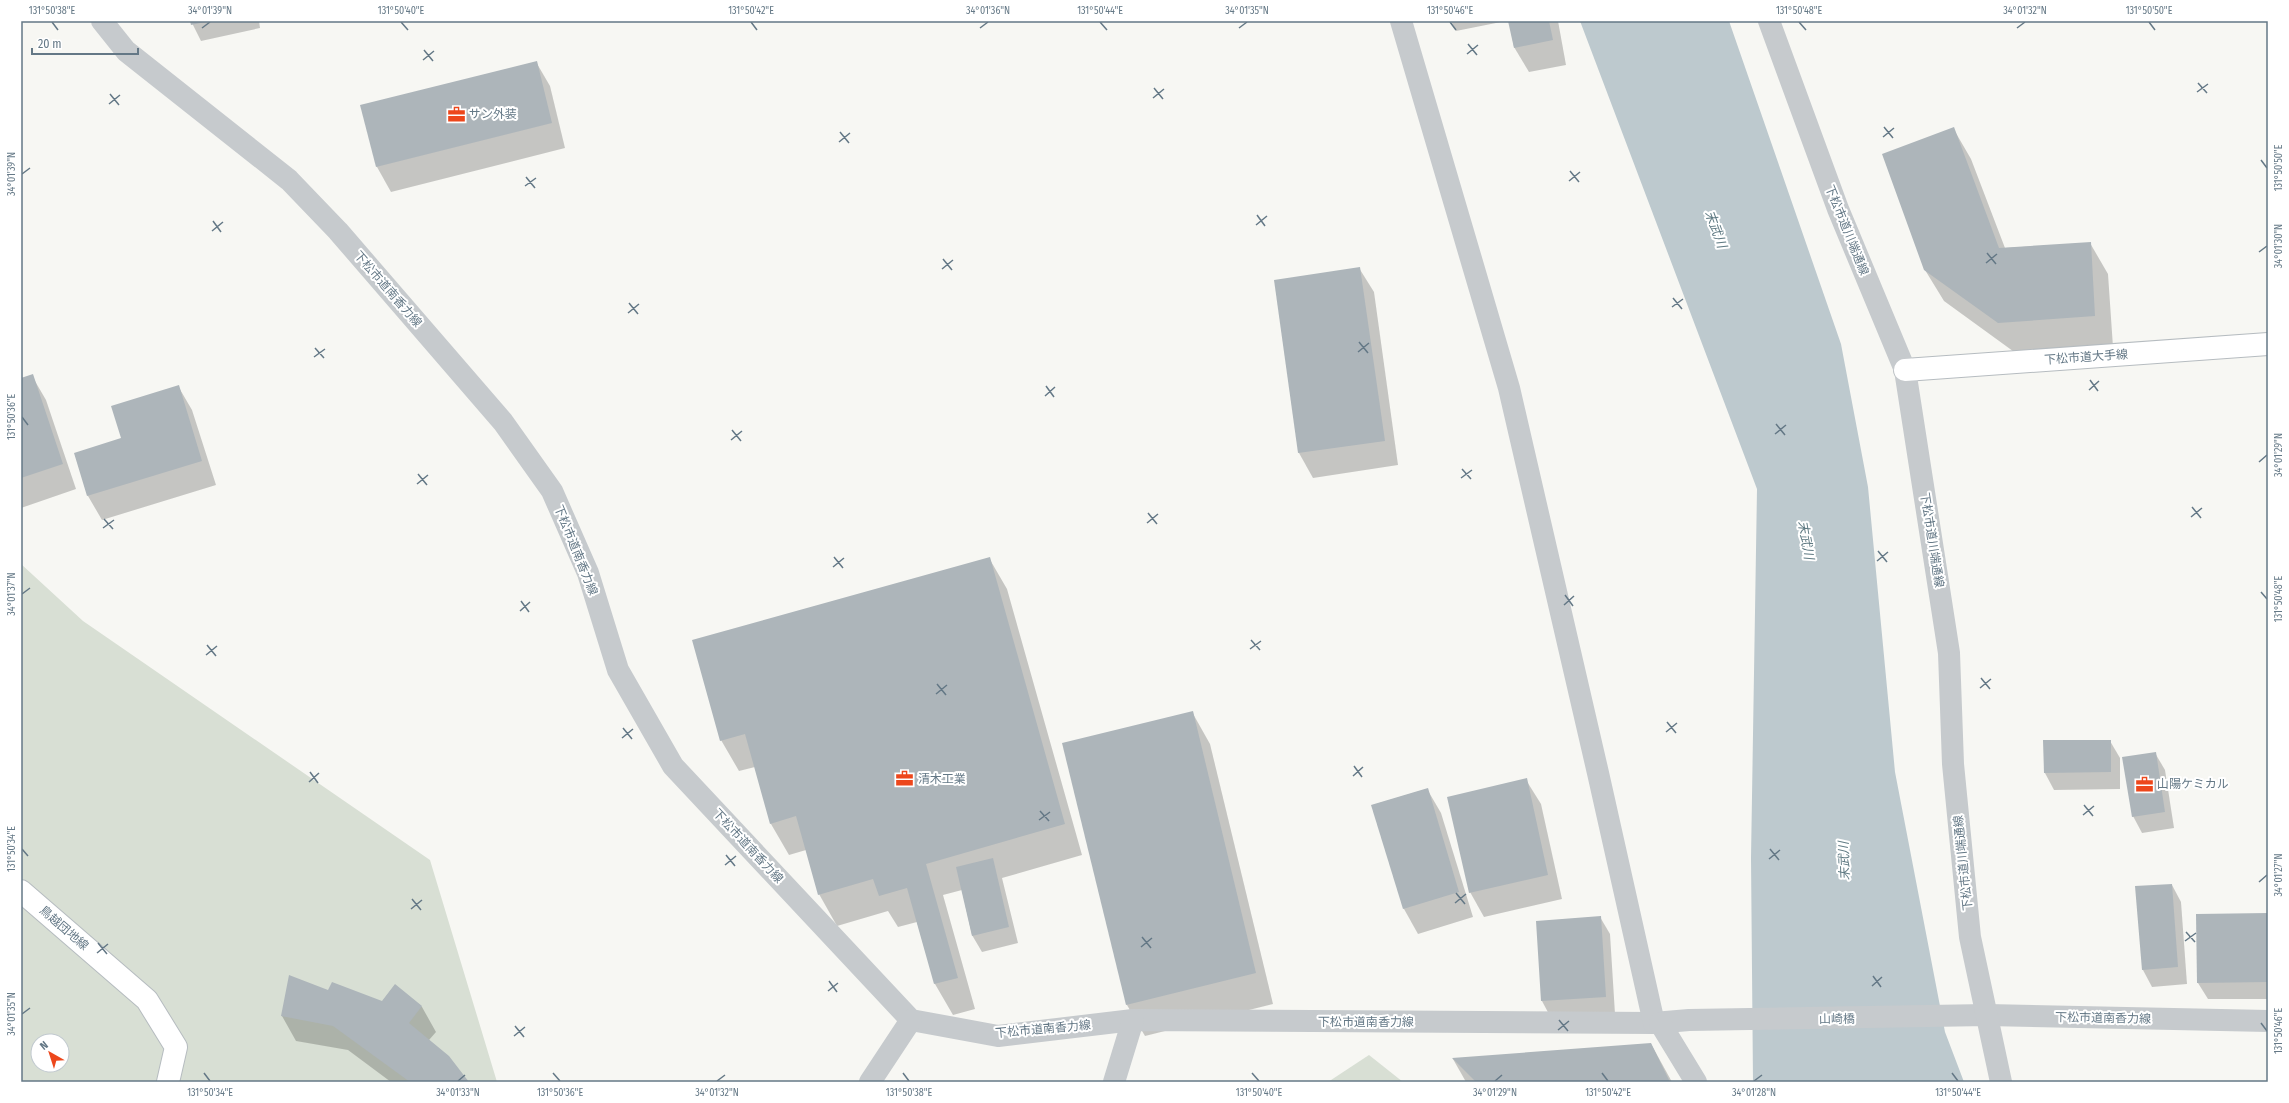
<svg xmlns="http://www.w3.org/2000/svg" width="2289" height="1103" font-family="'Fira Sans Condensed','Noto Sans JP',sans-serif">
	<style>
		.green { fill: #d8dfd4; fill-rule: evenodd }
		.water { fill: #bdc9ce }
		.shadow { fill: #0003 }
		.building { fill: #adb5ba }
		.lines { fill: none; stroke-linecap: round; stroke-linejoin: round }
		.secondary-casing { stroke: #b6bcc0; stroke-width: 24 }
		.street { stroke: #c6cacd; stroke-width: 22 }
		.secondary { stroke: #fff; stroke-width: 22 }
		.ticks { fill: none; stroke: #647886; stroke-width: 1.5 }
		.labels { text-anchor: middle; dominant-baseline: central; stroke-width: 4; stroke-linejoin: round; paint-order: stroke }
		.poi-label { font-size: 12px; fill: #647886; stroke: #fff; text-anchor: start }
		.street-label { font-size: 12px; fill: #647886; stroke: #fff }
		.water-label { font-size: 13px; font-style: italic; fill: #5f7a83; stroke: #fff }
		.neatline { fill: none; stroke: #647886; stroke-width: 1.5 }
		.ticks-label { font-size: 10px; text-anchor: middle; fill: #647886 }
	</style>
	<rect width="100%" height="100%" fill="#f7f7f3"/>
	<!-- green -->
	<g class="green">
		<path d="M21,564l62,57 347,239 67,222h-476zM38,1041h24v24h-24z"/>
		<polygon points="1369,1055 1403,1082 1328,1082"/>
	</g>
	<!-- water -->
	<polygon class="water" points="1580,21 1729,21 1841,344 1868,487 1895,772 1945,1032 1964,1082 1753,1082 1751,858 1757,489"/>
	<!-- shadow -->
	<g class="shadow">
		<polygon points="191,21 259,21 260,28 201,41"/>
		<polygon points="1451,21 1506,21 1456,31"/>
		<polygon points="1509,21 1558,21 1566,65 1529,72 1514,47"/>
		<polygon points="536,62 550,86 565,148 391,192 377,167 361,106"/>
		<polygon points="1953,128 1971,159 2005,248 2090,243 2108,274 2113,347 2017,354 1944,301 1925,270"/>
		<polygon points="1359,268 1374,292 1398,465 1313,478 1299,453 1275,281"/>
		<polygon points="32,376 46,400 76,489 21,508 21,379"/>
		<polygon points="178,386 192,410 216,485 102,520 88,496 75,454 122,439"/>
		<polygon points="989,558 1007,589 1082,855 1002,878 1018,943 982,952 972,935 962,890 943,895 975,1009 953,1015 935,984 917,922 898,927 888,911 837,926 819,894 806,850 789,855 771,824 755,767 739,771 721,740"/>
		<polygon points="1192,712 1210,744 1273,1004 1145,1036 1127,1005"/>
		<polygon points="2110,741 2120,758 2120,789 2054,790 2045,773"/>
		<polygon points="2155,753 2165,770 2174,828 2142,833 2133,816"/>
		<polygon points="1526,780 1541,804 1562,899 1484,917 1470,892"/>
		<polygon points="1427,789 1441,813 1473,917 1418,934 1404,909 1373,805"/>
		<polygon points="2172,885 2181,902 2187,984 2152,987 2143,970 2136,887"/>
		<polygon points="2268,914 2268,999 2208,999 2198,983"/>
		<polygon points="1600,917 1610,934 1615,1014 1551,1018 1542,1001 1537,922"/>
		<polygon points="395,985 422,1007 436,1032 429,1040 468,1082 391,1082 348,1050 296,1041 282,1016 329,991 382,1002"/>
		<polygon points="1651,1044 1672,1082 1466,1082 1453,1059"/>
	</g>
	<!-- building -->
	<g class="building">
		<polygon points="190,21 205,21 205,22 191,25"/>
		<polygon points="1508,21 1549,21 1553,40 1514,48"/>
		<polygon points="537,61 552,123 376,167 360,105"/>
		<polygon points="1954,127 1999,248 2091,242 2095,316 1998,323 1924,270 1882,154"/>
		<polygon points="1360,267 1385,441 1298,453 1274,280"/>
		<polygon points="33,374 63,464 21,478 21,378"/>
		<polygon points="179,385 202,461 87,496 74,453 121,438 111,406"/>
		<polygon points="990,557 1065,824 926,864 958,978 934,984 907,888 879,896 873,879 818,895 796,816 770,824 745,734 720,741 692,640"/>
		<polygon points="1193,711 1256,973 1126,1005 1062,743"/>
		<polygon points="2043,740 2111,740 2111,772 2044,773"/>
		<polygon points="2156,752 2165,812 2132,817 2122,757"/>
		<polygon points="1527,778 1548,875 1469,893 1447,797"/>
		<polygon points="1428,788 1459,892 1403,909 1371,805"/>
		<polygon points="993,858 1009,927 972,936 956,867"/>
		<polygon points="2172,884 2178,967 2142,970 2135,886"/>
		<polygon points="2268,913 2268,982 2197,983 2196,914"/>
		<polygon points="1601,916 1606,997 1541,1001 1536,921"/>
		<polygon points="289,975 328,990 332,982 382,1001 395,984 422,1006 409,1023 449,1056 469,1082 410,1082 333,1026 281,1016"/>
		<polygon points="1651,1043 1670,1082 1476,1082 1452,1058"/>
	</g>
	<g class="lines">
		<defs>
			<g id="secondary">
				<polyline points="1905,370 2268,344"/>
				<polyline points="21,891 147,1000 176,1047 168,1082"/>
			</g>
		</defs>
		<!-- secondary casing -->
		<use href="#secondary" class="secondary-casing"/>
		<!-- street -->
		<g class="street">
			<polyline points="102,21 126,51 289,180 338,231 503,422 552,491 588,573 618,670 673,766 911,1020 998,1036 1133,1020 1654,1023 1689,1020 1987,1015 2268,1021"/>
			<polyline points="1401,21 1509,388 1598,773 1654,1023"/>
			<polyline points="1769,21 1838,209 1905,370 1949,653 1953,764 1970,937 2001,1082"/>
			<polyline points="1660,1023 1696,1082"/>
			<polyline points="870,1082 911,1020"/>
			<polyline points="1114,1082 1133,1020"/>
		</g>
		<!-- secondary -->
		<use href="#secondary" class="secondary"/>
	</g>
	<!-- ticks -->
	<path class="ticks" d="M52,22l6,8M401,22l7,8M751,22l6,8M1100,22l7,8M1450,22l6,8M1799,22l7,8M2149,22l6,8M202,28l8,-6M980,28l8,-6M1239,28l8,-6M2017,28l8,-6M1468,44l9,11M424,50l9,11M1467,54l11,-9M423,60l11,-9M2198,83l9,10M1154,88l9,11M2197,92l11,-8M110,94l9,11M1153,98l11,-9M109,104l11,-9M1884,127l9,11M840,132l9,11M1883,137l11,-9M839,142l11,-9M2261,160l6,8M1570,171l9,11M22,174l8,-6M526,177l9,11M1569,181l11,-9M525,186l11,-8M1257,215l8,11M213,221l8,11M1256,225l11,-9M212,231l11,-9M2259,252l8,-6M1987,253l9,11M943,259l9,11M1986,263l11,-9M942,269l11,-9M1673,298l9,11M629,303l9,11M1672,307l11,-8M628,313l11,-9M1359,342l9,11M315,348l9,10M1358,352l11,-9M314,357l11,-8M2090,380l8,11M1046,386l8,11M2089,390l10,-9M1045,396l10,-9M22,417l6,8M1776,424l9,11M732,430l9,11M1775,434l11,-9M731,440l11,-9M2259,462l8,-7M1462,469l9,10M418,474l9,11M1461,478l11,-8M417,484l11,-9M2192,507l9,11M1148,513l9,11M2191,517l11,-9M104,519l9,10M1147,523l11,-9M103,528l11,-8M1878,551l9,11M834,557l9,11M1877,561l11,-9M833,567l11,-9M2261,592l6,7M22,594l8,-6M1565,595l8,11M521,601l8,11M1564,605l10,-9M520,611l10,-9M1251,640l9,10M207,645l9,11M1250,649l11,-8M206,655l11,-9M1981,678l9,11M937,684l9,11M1980,688l11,-9M936,694l11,-9M1667,722l9,11M623,728l9,11M1666,732l11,-9M622,738l11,-9M1354,766l8,11M310,772l8,11M1353,776l10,-9M309,782l10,-9M2084,805l9,11M1040,811l9,10M2083,815l11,-9M1039,820l11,-8M22,849l6,7M1770,849l9,11M726,855l9,11M1769,859l11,-9M725,865l11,-9M2259,882l8,-7M1456,893l9,11M412,899l9,11M1455,903l11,-9M411,909l11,-9M2186,932l9,10M1142,937l9,11M2185,941l11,-8M98,943l9,11M1141,947l11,-9M97,953l11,-9M1873,976l8,11M829,981l8,11M1872,986l10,-9M828,991l10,-8M22,1014l8,-6M1559,1020l9,11M2261,1023l6,8M515,1026l9,11M1558,1030l11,-9M514,1036l11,-9M204,1073l6,8M553,1073l7,8M903,1073l6,8M1252,1073l7,8M1602,1073l6,8M1952,1073l6,8M458,1081l7,-6M717,1081l8,-6M1495,1081l7,-6M1754,1081l8,-6"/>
	<!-- icons -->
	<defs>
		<symbol id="office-bare" viewBox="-9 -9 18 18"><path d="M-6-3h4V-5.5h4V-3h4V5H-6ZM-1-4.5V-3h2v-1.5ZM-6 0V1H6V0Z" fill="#ed471c" stroke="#fff" stroke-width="2.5" paint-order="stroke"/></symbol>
	</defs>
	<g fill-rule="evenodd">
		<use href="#office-bare" x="444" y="102" width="25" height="25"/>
		<use href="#office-bare" x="892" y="766" width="25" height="25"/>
		<use href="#office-bare" x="2132" y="772" width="25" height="25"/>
	</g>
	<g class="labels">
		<!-- poi labels -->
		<g class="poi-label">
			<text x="469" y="114">サン外装</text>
			<text x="918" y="779">清木工業</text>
			<text x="2157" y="784">山陽ケミカル</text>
		</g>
		<!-- street labels -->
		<g class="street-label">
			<text transform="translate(1847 230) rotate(68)">下松市道川端通線</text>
			<text transform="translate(388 289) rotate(49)">下松市道南香力線</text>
			<text transform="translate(2086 357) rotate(-4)">下松市道大手線</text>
			<text transform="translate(1932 540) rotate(81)">下松市道川端通線</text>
			<text transform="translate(576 550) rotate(68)">下松市道南香力線</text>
			<text transform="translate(748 846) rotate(47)">下松市道南香力線</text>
			<text transform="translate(1963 863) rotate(-96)">下松市道川端通線</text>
			<text transform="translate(64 928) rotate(41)">鳥越団地線</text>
			<text transform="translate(2103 1018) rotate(1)">下松市道南香力線</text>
			<text transform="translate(1837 1019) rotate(-1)">山崎橋</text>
			<text x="1366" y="1022">下松市道南香力線</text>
			<text transform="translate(1043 1029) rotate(-5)">下松市道南香力線</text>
		</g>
		<!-- water labels -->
		<g class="water-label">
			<text transform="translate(1716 229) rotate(70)">末武川</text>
			<text transform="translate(1806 540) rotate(80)">末武川</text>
			<text transform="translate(1844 861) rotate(-92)">末武川</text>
		</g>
	</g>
	<!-- border -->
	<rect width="2289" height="1103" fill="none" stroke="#ffffff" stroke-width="44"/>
	<!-- north arrow -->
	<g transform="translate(50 1053) rotate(321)"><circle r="19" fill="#ffffff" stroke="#c1c9cf"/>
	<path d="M0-3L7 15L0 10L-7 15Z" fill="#ed471c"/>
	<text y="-6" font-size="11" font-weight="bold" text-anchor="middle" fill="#647886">N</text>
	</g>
	<!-- scale -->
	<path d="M32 48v6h106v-6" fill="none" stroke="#647886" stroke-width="2"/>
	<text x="38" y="48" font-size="12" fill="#647886" stroke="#ffffff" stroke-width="3" paint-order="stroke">20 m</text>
	<rect x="22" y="22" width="2245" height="1059" class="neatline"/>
	<g class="ticks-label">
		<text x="52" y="14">131°50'38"E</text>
		<text x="210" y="14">34°01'39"N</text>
		<text x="401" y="14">131°50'40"E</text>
		<text x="751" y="14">131°50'42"E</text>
		<text x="988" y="14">34°01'36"N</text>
		<text x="1100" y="14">131°50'44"E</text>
		<text x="1247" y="14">34°01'35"N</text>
		<text x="1450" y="14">131°50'46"E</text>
		<text x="1799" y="14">131°50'48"E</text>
		<text x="2025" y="14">34°01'32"N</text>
		<text x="2149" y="14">131°50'50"E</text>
		<text transform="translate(2278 168) rotate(-90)" y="4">131°50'50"E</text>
		<text transform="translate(11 174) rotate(-90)" y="4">34°01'39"N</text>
		<text transform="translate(2278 246) rotate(-90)" y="4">34°01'30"N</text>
		<text transform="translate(11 417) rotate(-90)" y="4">131°50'36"E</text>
		<text transform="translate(2278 455) rotate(-90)" y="4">34°01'29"N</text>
		<text transform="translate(11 594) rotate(-90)" y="4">34°01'37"N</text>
		<text transform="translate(2278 599) rotate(-90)" y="4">131°50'48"E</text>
		<text transform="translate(11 849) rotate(-90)" y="4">131°50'34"E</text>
		<text transform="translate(2278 875) rotate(-90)" y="4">34°01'27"N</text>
		<text transform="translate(11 1014) rotate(-90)" y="4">34°01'35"N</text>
		<text transform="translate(2278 1031) rotate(-90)" y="4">131°50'46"E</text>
		<text x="210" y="1096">131°50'34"E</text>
		<text x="458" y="1096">34°01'33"N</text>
		<text x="560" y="1096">131°50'36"E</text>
		<text x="717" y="1096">34°01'32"N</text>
		<text x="909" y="1096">131°50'38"E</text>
		<text x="1259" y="1096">131°50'40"E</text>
		<text x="1495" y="1096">34°01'29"N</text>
		<text x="1608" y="1096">131°50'42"E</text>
		<text x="1754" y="1096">34°01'28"N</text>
		<text x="1958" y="1096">131°50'44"E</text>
	</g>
</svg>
